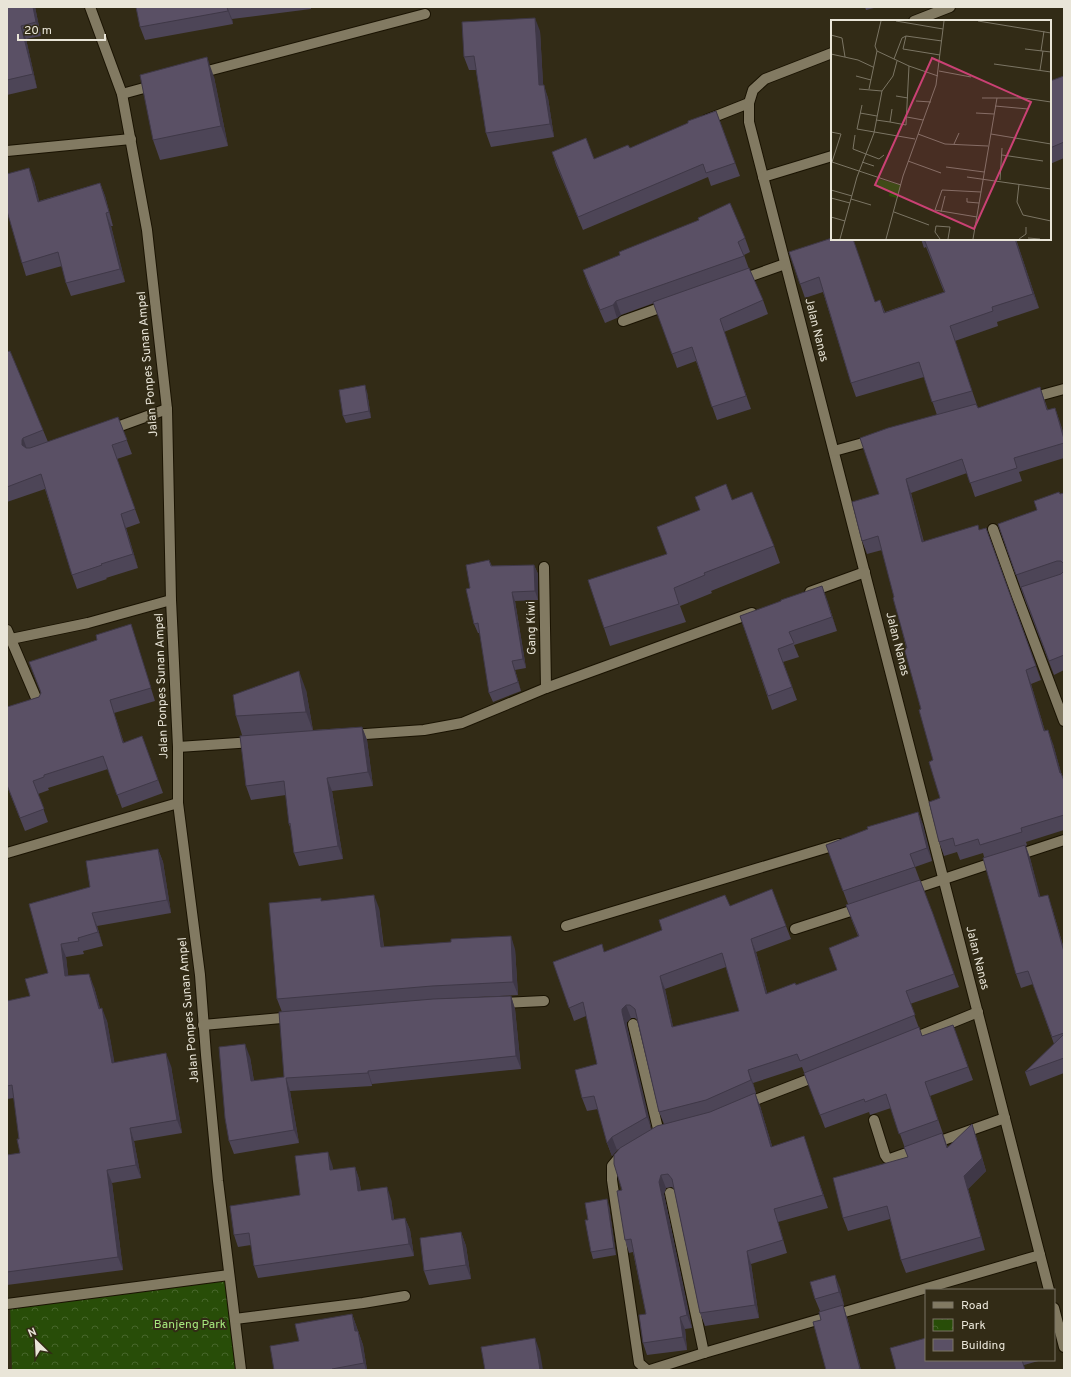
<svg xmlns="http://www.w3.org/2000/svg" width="1071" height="1377" font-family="Overpass,sans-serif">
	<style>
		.park { fill: url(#park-crowns) }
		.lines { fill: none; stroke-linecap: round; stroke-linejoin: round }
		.minor-casing { stroke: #1a1302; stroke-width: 12 }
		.minor { stroke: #827a62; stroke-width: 10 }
		.wall { fill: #4d4557; fill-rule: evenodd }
		.shaded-wall { fill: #3f3847 }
		.building { fill: #5a5065; stroke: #3f3847; fill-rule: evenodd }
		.labels { text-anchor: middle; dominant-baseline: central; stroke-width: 4; stroke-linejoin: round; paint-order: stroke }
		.street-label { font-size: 12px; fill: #e9e5d8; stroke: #322b16 }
		.park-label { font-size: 12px; fill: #a6e97d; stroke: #322b16 }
		.inset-road { fill: none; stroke: #7b7564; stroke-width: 1 }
		.view { fill: #ca4174; fill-opacity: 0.15; stroke: #ca4174; stroke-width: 2 }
		.inset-edge { fill: none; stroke: #e9e5d8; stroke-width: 2 }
	</style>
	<defs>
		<pattern id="park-crowns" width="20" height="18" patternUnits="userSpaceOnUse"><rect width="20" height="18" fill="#284d08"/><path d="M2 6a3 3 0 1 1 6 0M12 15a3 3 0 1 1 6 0" fill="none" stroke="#47662b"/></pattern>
	</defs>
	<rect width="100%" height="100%" fill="#322b16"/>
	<!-- park -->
	<polygon class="park" points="229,1275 241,1370 161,1370 160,1368 142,1370 12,1370 10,1303"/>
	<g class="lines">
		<defs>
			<g id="minor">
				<polyline points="90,7 122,94 147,230 167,409 171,600 178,747 178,803 200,975 206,1055 218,1181 241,1370"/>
				<polyline points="914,21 950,7"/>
				<polyline points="832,53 765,79 753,90 749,103 749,122 1049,1290"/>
				<polyline points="200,73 425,14"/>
				<polyline points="122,94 155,85"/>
				<polyline points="706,120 749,103"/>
				<polyline points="7,151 131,139"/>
				<polyline points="763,177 832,156"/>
				<polyline points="740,280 785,264"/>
				<polyline points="623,321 668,305"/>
				<polyline points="1031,398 1064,389"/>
				<polyline points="109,430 167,409"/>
				<polyline points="834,451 874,440"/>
				<polyline points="993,529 1017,596 1064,721"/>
				<polyline points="544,567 546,688"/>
				<polyline points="810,592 865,572"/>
				<polyline points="7,630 39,705 7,715"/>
				<polyline points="11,639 88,623 171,600"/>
				<polyline points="351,735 424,730 462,723 546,688 752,613"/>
				<polyline points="178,747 253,742"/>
				<polyline points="7,853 178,803"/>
				<polyline points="1015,856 1064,840"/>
				<polyline points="911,890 998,861"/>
				<polyline points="566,926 839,844"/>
				<polyline points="795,929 860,908"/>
				<polyline points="500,1003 544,1001"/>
				<polyline points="633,1024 659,1133"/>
				<polyline points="203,1025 293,1017"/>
				<polyline points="909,1040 978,1012"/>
				<polyline points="745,1104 820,1075"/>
				<polyline points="874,1120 885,1155 887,1158 890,1159 1005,1118"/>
				<polyline points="622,1154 612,1166 612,1180 639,1363 647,1370"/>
				<polyline points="670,1193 704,1353"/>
				<polyline points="7,1304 229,1275"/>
				<polyline points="1054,1308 1064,1347"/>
				<polyline points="235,1319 363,1303 405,1296"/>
				<polyline points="650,1370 704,1353 1040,1255"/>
			</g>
		</defs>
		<!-- minor casing -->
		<use href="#minor" class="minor-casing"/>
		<!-- minor -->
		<use href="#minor" class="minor"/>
	</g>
	<!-- wall -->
	<g class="wall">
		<polygon points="7,7 35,7 41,36 26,39 37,88 7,95"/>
		<polygon points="136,7 311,7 311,9 232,19 233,24 145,40 140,27"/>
		<polygon points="865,7 878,7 866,10"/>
		<polygon points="540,31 543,85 548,98 554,137 491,147 486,133 476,70 469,70 464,57"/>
		<polygon points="1064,76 1064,158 1050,164 1050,81"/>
		<polygon points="214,77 228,146 160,160 153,140"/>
		<polygon points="716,111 740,176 711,186 708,177 583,230 556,165 552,152 594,159 630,148"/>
		<polygon points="34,181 39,201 100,183 105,196 113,226 111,226 125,282 71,296 66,283 62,266 26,276 22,263"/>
		<polygon points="745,238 750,252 744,255 749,269 763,300 768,314 724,332 751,409 717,420 696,361 677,368 654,303 621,315 617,318 605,323 588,284 583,270"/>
		<polygon points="921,239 1016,239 1039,308 997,322 998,326 955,341 978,408 1040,387 1048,410 1055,408 1064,435 1064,458 1019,472 1022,481 975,497 967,473 911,493 924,542 980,530 986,528 1041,680 1031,684 1045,731 1053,744 1061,773 1064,780 1064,830 1026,842 1027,845 1026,846 1030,858 1040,897 1052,908 1064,949 1064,1073 1030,1086 1025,1072 1054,1044 1033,984 1021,988 1016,974 983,853 960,860 957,852 944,856 939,842 940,798 933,760 894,597 882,550 867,554 862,541 879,494 937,415 924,377 856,397 851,383 823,292 805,298 789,252 875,302 880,300 885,312 944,292 926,247 924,248"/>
		<polygon points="7,352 43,430 48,442 118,417 132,454 117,459 140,523 126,528 138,568 106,578 107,579 77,589 72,575 45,489 7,502"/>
		<polygon points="367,392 371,418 346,423 343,416"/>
		<polygon points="1064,493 1064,670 1054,675 1025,600 998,524 1037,510 1060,494"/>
		<polygon points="695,497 732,500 774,546 780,563 711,591 712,593 680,606 686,622 610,646 604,628 667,554 657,527 700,510"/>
		<polygon points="489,560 492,566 534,565 538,574 538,600 515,601 526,668 515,670 521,691 493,702 489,693 480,633 478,633 474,624 470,588"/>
		<polygon points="827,600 837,631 794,645 799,657 783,662 797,700 772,710 740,616"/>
		<polygon points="131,624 135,637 155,701 114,713 124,743 142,736 163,793 122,808 108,769 48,788 49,790 38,794 48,822 25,831 7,786 7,707 39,697 41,693 29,662 97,640"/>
		<polygon points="306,690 313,730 362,727 367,740 373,786 332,791 343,859 299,866 294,853 291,830 289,824 286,795 251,800 246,786 242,735 236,716"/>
		<path d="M918,812l5,13 9,36 -17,6 44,120 -49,17 12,32 31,-11 20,55 -43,16 18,52 28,-11 10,34 -18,18 17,61 -79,23 -5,-13 -11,-41 -42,12 -5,-13 65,-61 -17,-49 -21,7 -1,-3 -44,16 -23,-61 -49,16 3,10 -1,1 5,12 12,40 36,3 20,59 -50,14 9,31 -36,11 8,54 -54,8 -5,-13 -26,-124 -2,-2 -6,1 -2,6 28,134 -7,1 2,21 -40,5 -4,-12 3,-29 -13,-62 -4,1 -4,-13 -3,-50 -3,-41 -2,1 -5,6 -5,-13 -9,-34 -11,2 -5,-13 15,-34 -11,-48 -12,5 -21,-59 51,-10 126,-46 56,20 5,13 -35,13 11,41 29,-8 41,-15 21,-34 -12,-31 2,-1 -22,-59zM726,967l13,44 -66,16 -8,-38zM631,1018h4l2,2 22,92 5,12 -13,5 -24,-103v-4z"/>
		<polygon points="158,849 163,862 171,913 97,926 103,946 83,951 84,954 66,957 68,976 94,987 100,1009 107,1021 114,1062 171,1066 182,1133 134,1141 141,1178 112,1183 123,1270 7,1285 7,1155 20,1153 19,1139 14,1098 7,1099 7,1001 30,996 48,973 29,904 90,887"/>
		<polygon points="322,901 379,908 384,947 515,949 518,995 436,999 282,1012 277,999"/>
		<polygon points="511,996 515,1009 521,1069 372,1084 372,1086 290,1091 299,1143 234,1154 229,1141 250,1057 254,1081 284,1077"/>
		<polygon points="332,1164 333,1170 355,1167 359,1179 361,1190 391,1199 394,1219 405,1218 410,1230 414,1256 258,1278 254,1266 251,1245 238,1247 234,1235 300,1195"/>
		<polygon points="609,1206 616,1255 593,1259 591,1252 588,1220"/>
		<polygon points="461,1232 466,1246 471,1279 429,1285 424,1271"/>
		<polygon points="840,1288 844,1305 843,1306 847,1318 861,1370 826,1370 820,1311 815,1299"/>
		<polygon points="352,1314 363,1345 367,1370 274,1370 299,1341"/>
		<polygon points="926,1360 1042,1360 1024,1365"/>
	</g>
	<!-- shaded-wall -->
	<g class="shaded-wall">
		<polygon points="33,7 35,7 41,36 36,22"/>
		<polygon points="227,7 232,19 233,24 228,11"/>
		<polygon points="535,18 540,31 544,99 539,85"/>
		<polygon points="21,26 26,39 37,88 33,74"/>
		<polygon points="207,57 214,77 228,146 221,126"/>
		<polygon points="544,85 548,98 554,137 550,124"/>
		<polygon points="29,168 34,181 43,215 38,202"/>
		<polygon points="100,183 105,196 113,226 109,212"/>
		<polygon points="106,213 111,226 125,282 120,269"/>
		<polygon points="1015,239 1017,243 1039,308 1033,294"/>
		<polygon points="616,301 621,315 617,318 613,305"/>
		<polygon points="365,385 367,392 371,418 369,411"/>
		<polygon points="1055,408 1060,422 1064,435 1064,439"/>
		<polygon points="23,438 28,452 22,445 22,440"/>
		<polygon points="906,479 911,493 927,556 922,542"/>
		<polygon points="121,514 126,528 138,568 133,554"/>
		<polygon points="534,565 538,574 538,600 535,591"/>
		<polygon points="822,586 827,600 837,631 832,617"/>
		<polygon points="512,592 515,601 526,668 523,659"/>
		<polygon points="512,661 515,670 521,691 518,682"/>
		<polygon points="1026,670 1031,684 1049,745 1044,731"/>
		<polygon points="299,671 306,690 313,731 306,712"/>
		<polygon points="110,700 114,713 128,756 123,743"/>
		<polygon points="362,727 367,740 373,786 368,772"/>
		<polygon points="1048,730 1053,744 1064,783 1060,773"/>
		<polygon points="327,778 332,791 343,859 338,846"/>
		<polygon points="918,812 923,825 932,861 927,848"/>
		<polygon points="1025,845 1030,858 1044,910 1039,897"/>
		<polygon points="158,849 163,862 171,913 167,900"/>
		<polygon points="374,895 379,908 385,960 381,947"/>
		<polygon points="1048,895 1052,908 1064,949 1064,952"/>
		<polygon points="92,913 97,926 103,946 98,932"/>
		<polygon points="511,936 515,949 518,995 513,982"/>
		<polygon points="751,939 756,952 771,1007 766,994"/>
		<polygon points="61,944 66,957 70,989 65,976"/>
		<polygon points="89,974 94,987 104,1022 99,1009"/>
		<polygon points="660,976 665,989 676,1040 672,1027"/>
		<polygon points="511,996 515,1009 521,1069 516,1056"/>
		<polygon points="626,1005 631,1018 627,1022 627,1026 652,1130 647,1117 622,1012 622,1009"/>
		<polygon points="102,1008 107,1021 117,1076 112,1063"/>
		<polygon points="245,1044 250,1057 256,1094 251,1081"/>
		<polygon points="166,1053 171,1066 182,1133 177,1120"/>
		<polygon points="748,1070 753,1083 756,1093 751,1080"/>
		<polygon points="368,1071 372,1084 372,1086 368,1073"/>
		<polygon points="286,1078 290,1091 299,1143 294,1130"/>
		<polygon points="755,1093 760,1106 776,1159 771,1147"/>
		<polygon points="972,1124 976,1137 986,1171 968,1189 985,1250 981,1237 964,1176"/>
		<polygon points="130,1128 134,1141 141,1178 136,1165"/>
		<polygon points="804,1136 808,1149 828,1208 823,1195"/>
		<polygon points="612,1137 617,1150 612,1156 607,1143"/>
		<polygon points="328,1152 332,1164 334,1182 330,1170"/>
		<polygon points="355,1167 359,1179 363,1203 358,1191"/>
		<polygon points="107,1170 112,1183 123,1270 118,1257"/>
		<polygon points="661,1175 666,1188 664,1194 692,1328 687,1315 659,1182"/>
		<polygon points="387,1187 391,1199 396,1232 392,1220"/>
		<polygon points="607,1199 609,1206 616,1255 614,1248"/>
		<polygon points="405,1218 410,1230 414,1256 409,1244"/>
		<polygon points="461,1232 466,1246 471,1279 466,1265"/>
		<polygon points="747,1251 751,1264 759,1318 755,1305"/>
		<polygon points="835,1275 840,1288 844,1305 839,1292"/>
		<polygon points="843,1305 847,1318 861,1370 860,1370"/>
		<polygon points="352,1314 357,1328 360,1345 355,1331"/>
		<polygon points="680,1317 685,1329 687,1350 683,1337"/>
		<polygon points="358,1331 363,1345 367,1370 366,1370 364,1363"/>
		<polygon points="535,1338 540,1352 543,1370 540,1370"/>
	</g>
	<!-- building -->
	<g class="building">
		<polygon points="7,7 33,7 36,22 21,26 33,74 7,80"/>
		<polygon points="136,7 227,7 228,11 140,27"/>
		<polygon points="535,18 539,85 544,85 550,124 486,133 474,56 464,57 462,22"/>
		<polygon points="207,57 221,126 153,140 140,75"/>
		<polygon points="1064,76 1064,142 1050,148 1050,81"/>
		<polygon points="716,111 735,163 706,173 703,164 578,217 552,152 586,138 594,159 628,145 630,148 688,123 688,121"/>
		<polygon points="29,168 38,202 100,183 109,212 106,213 120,269 66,283 58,252 22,263 7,211 7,174"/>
		<polygon points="730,203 745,238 738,242 744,256 616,301 613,305 600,310 583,270 620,255 619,252 699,220 698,218"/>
		<polygon points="832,238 832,239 853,239 875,302 880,300 884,313 945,292 924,239 1015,239 1033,294 992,307 993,311 950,326 972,391 932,402 919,362 851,383 819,277 800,284 789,252"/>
		<polygon points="749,268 763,300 720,319 746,396 712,407 692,347 672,354 653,302"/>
		<polygon points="10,351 43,430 23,438 22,440 22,445 26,448 30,448 118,417 127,440 112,445 135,509 121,514 133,554 101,564 102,565 72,575 41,474 7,487 7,352"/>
		<polygon points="365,385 369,411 343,416 339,390"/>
		<polygon points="1040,387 1047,410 1055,408 1064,439 1064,443 1014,458 1017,468 970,483 962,459 906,479 922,542 978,525 979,530 986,528 1036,666 1026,670 1044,731 1048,730 1060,773 1061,773 1064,781 1064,815 1021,828 1022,832 980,845 978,839 955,846 953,838 939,842 929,802 940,798 929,762 933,760 919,710 921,709 904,648 907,648 893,598 894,597 878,536 862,541 852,502 879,494 860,438 888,428 976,404 978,408"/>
		<polygon points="726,484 732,500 752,492 774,546 704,573 705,575 674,588 679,604 604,628 588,580 667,554 657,527 700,510 695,497"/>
		<polygon points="1059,492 1060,494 1064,493 1064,564 1061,561 1057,561 1016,575 998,524 1037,510 1034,501"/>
		<polygon points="489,560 491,566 534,565 535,591 512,592 523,659 512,661 518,682 489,693 478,623 474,624 466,589 470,588 466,565"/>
		<polygon points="1064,571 1064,655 1049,661 1021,587 1061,574"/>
		<polygon points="822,586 832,617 789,632 794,643 778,649 792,687 768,696 740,616 781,601 781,600"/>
		<polygon points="131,624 151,688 110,700 123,743 142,736 158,780 117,795 103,756 44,775 44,777 33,781 44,809 20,818 7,785 7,707 39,697 41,693 40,690 29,662 97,640 96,635"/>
		<polygon points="299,671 306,712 236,716 233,695"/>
		<polygon points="362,727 368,772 327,778 338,846 294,853 290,823 289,824 284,781 246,786 240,736"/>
		<polygon points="918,812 927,848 910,854 915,867 843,891 826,845 868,829 867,827"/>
		<polygon points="1025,845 1039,897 1048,895 1064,952 1064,1033 1052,1037 1028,971 1016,974 983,858"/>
		<polygon points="158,849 167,900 92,913 98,932 78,938 79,941 61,944 65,976 89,974 99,1009 102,1008 112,1063 166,1053 177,1120 130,1128 136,1165 107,1170 118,1257 7,1272 7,1155 20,1153 17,1139 19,1139 12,1085 7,1086 7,1001 30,996 25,979 48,973 29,904 90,887 86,861"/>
		<path d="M920,880l13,34 21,60 -48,17 9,24 -115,46 -3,-7 -49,16 3,10 -45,20 -47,12 -24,-103 -5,-4h-4l-4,4v3l25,105 -35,20 -5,6 -13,-47 -12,2 -7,-28 22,-6 -14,-62 -14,6 -16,-46 49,-18 2,8 58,-22 -3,-10 66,-25 5,11 42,-17 14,37 -35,13 15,55 29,-11 1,2 41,-15 -8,-22 30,-12 -13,-31zM722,953l17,58 -67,16 -12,-51z"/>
		<polygon points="374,895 381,947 451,942 451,939 511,936 513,982 432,986 277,999 269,903 321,898 321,901"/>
		<polygon points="511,996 516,1056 368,1071 368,1073 286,1078 294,1130 229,1141 225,1118 219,1047 245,1044 251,1081 284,1077 279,1012 433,999"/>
		<polygon points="953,1025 968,1067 925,1082 938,1120 899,1134 886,1094 865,1102 864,1099 820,1115 804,1073 919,1027 922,1036"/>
		<polygon points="1064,1034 1064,1058 1025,1072"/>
		<polygon points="755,1093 771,1147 804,1136 823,1195 774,1209 783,1240 747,1251 755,1305 700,1313 672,1179 668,1174 661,1175 659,1182 687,1315 680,1317 683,1337 643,1343 639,1315 646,1314 631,1239 625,1240 617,1191 622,1190 614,1164 614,1155 620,1148 657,1126 710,1112"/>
		<polygon points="972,1124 982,1158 964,1176 981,1237 901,1260 887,1206 843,1218 833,1178 908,1157 904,1147 942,1133 947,1148"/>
		<polygon points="328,1152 330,1170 355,1167 358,1191 387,1187 392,1220 405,1218 409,1244 254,1266 249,1233 234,1235 230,1206 300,1195 295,1156"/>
		<polygon points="607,1199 614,1248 591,1252 585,1220 588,1220 585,1203"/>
		<polygon points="461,1232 466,1265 424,1271 420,1238"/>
		<polygon points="835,1275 839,1292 815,1299 810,1282"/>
		<polygon points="843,1305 860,1369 855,1370 826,1370 813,1322 821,1320 819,1312"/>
		<polygon points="352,1314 355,1331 358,1331 364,1363 332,1369 332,1370 274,1370 270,1346 299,1341 295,1324"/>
		<polygon points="535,1338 540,1370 485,1370 481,1347"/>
		<polygon points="926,1338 926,1360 1022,1360 1025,1370 896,1370 890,1348"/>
	</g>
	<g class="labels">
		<!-- street labels -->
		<g class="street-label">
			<text transform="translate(816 330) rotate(76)">Jalan Nanas</text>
			<text transform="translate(148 364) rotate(-95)">Jalan Ponpes Sunan Ampel</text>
			<text transform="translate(532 628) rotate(-91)">Gang Kiwi</text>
			<text transform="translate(897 644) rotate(76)">Jalan Nanas</text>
			<text transform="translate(162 686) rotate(-92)">Jalan Ponpes Sunan Ampel</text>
			<text transform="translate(977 958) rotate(76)">Jalan Nanas</text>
			<text transform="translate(189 1010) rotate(-95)">Jalan Ponpes Sunan Ampel</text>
		</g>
		<!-- park labels -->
		<g class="park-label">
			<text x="190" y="1325">Banjeng Park</text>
		</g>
	</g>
	<!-- overview -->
	<g transform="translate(831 20)">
		<rect width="220" height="220" fill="#322b16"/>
		<path d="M48,159l22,6 -4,13 -8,-2 1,-5 -14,-4z" fill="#284d08"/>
		<path class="inset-road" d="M50,1l-6,25 2,5 32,15 29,10M65,1l47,8M147,1l73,12M0,15l11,3 3,19M194,29l26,3M210,31l3,-20M0,34l27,6 15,7M109,35l-37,-6 3,-13 36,5M63,39l8,-21 4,-2M163,44l57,8M209,50l3,-19M108,51l32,6M25,56l15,4M28,69l23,2M38,69l8,-38M65,76l12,2M151,78h15M85,81l15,1M31,85l-5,24 58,10M164,86l33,3M29,93l17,3M145,93l18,1M76,97l16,3M45,100l14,2 2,-13M59,102l16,3 3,-59M0,112l10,2 -9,28 69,23M87,114l27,10 43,2M160,114l60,10M24,115l-2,14 26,10 5,-4M123,124l5,-11M171,135l41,6M77,141l33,12M31,142l12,4M115,147l38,5M136,157l84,12M169,160l2,-32M188,164l-2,18 6,13 28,6M0,170l21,6M0,178l19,5M136,178v4l12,1M20,179l20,6M63,192l35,13M110,192l4,-16M0,197l14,4M146,197l-42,-7 7,-20 39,2M197,218l12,1M9,219l17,-62 17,-44 8,-42 11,-15 4,-15M55,219l17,-63 33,-91 8,-64M109,219l-5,-7 1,-6 14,1 -2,12M142,219l24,-141h27l27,4M188,219l7,-5v-7"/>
		<path class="view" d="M101,38l99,44 -57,127 -99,-44z"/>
		<rect width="220" height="220" class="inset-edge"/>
	</g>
	<!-- border -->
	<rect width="1071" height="1377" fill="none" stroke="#e9e5d8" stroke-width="16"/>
	<!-- legend -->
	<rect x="925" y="1289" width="130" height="72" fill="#322b16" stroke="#7b7564"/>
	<rect x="933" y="1302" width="20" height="6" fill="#827a62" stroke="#7b7564"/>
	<text x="961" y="1309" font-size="12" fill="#e9e5d8">Road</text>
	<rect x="933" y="1319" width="20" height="12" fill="url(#park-crowns)" stroke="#7b7564"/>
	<text x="961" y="1329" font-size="12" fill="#e9e5d8">Park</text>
	<rect x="933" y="1339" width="20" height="12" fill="#5a5065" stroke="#7b7564"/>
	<text x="961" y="1349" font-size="12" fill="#e9e5d8">Building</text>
	<!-- north arrow -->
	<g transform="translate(36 1341) rotate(336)" stroke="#322b16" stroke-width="3" paint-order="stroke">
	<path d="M0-3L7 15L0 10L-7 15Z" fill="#e9e5d8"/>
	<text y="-6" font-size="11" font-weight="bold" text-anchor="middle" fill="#e9e5d8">N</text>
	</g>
	<!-- scale -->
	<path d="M18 34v6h87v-6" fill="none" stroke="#e9e5d8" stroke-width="2"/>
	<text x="24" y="34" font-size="12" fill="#e9e5d8" stroke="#322b16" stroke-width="3" paint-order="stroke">20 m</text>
</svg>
